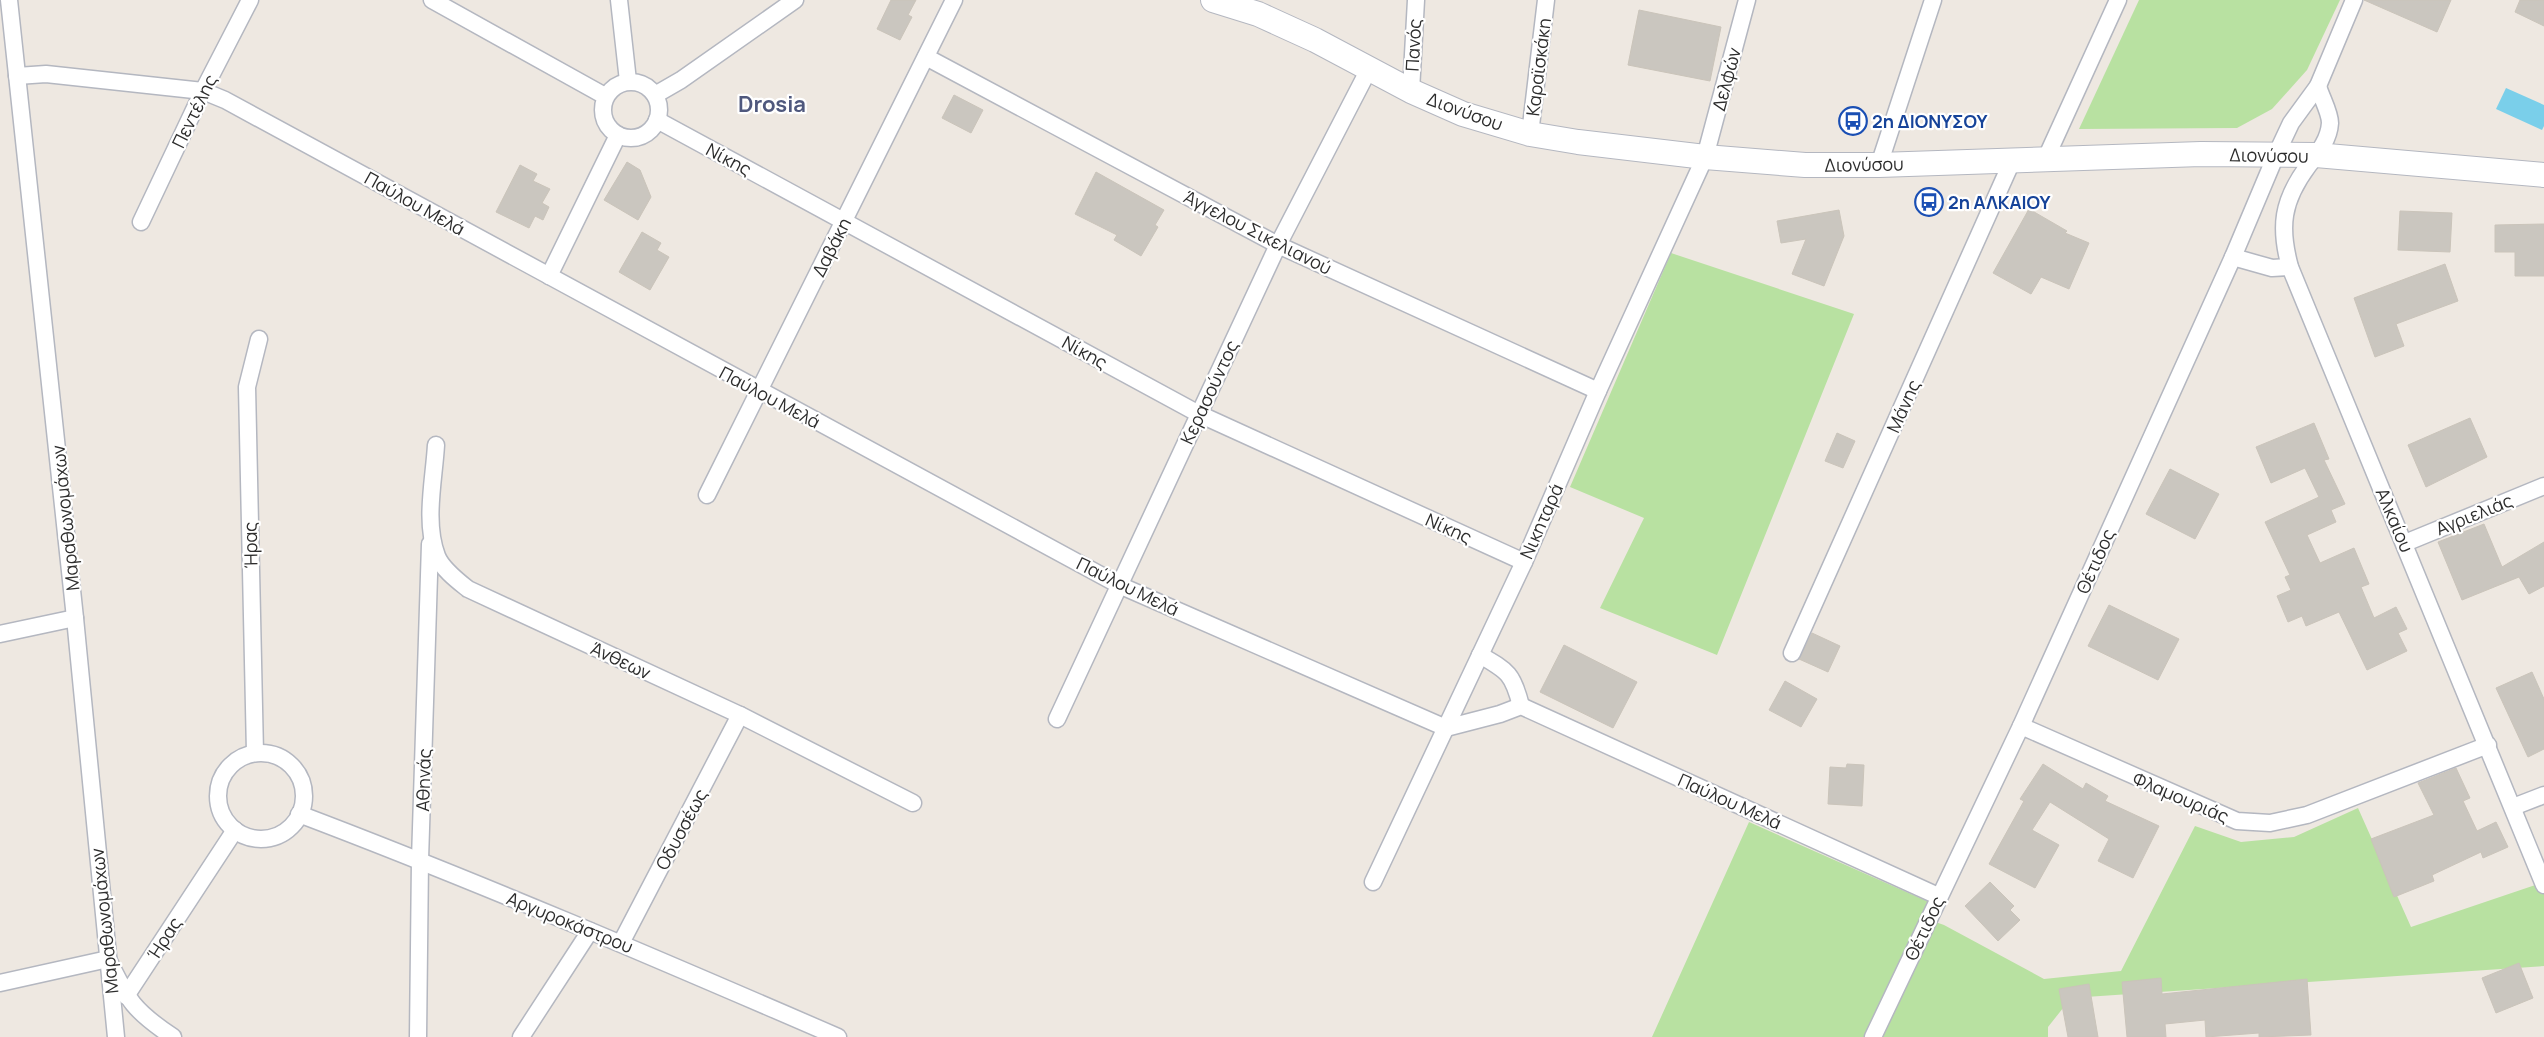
<svg xmlns="http://www.w3.org/2000/svg" width="2544" height="1037" font-family="Manrope,sans-serif">
	<style>
		.green { fill: #b8e1a1 }
		.water { fill: #7acfea }
		.building { fill: #cac6bf; stroke: #cac4ba }
		.lines { fill: none; stroke-linecap: round; stroke-linejoin: round }
		.street-casing { stroke: #b4b7c0; stroke-width: 19 }
		.secondary-casing { stroke: #b4b7c0; stroke-width: 26 }
		.street { stroke: #fff; stroke-width: 16 }
		.secondary { stroke: #fff; stroke-width: 24 }
		.labels { text-anchor: middle; dominant-baseline: central; stroke-width: 4.5; stroke-linejoin: round; paint-order: stroke }
		.street-label { font-size: 18px; fill: #2d2d2d; stroke: #fff }
		.transit-label { font-size: 18px; font-weight: bold; fill: #164399; stroke: #fff; text-anchor: start }
		.district-label { font-size: 22px; font-weight: bold; fill: #4f587d; stroke: #fff }
	</style>
	<rect width="100%" height="100%" fill="#eee8e1"/>
	<!-- green -->
	<g class="green">
		<polygon points="2139,0 2340,0 2307,70 2272,109 2237,128 2079,129"/>
		<polygon points="1671,253 1854,314 1717,655 1600,608 1644,518 1570,487"/>
		<polygon points="2358,808 2411,927 2544,882 2544,966 2071,998 2048,1027 2048,1037 1652,1037 1749,822 1929,902 1924,918 1944,925 2044,979 2121,971 2195,826 2241,842 2294,837"/>
	</g>
	<!-- water -->
	<polygon class="water" points="2506,88 2544,105 2544,126 2542,130 2496,109"/>
	<!-- building -->
	<g class="building">
		<polygon points="891,0 916,0 908,15 912,17 900,40 877,29"/>
		<polygon points="2364,0 2451,0 2437,32"/>
		<polygon points="2520,0 2544,0 2544,26 2515,12"/>
		<polygon points="1639,10 1721,27 1710,81 1628,65"/>
		<polygon points="954,95 983,110 971,133 942,118"/>
		<polygon points="627,162 640,170 651,197 638,220 604,200"/>
		<polygon points="520,165 537,174 533,181 550,189 542,203 549,207 543,220 535,216 529,228 496,212"/>
		<polygon points="1096,172 1164,210 1155,225 1158,227 1141,256 1114,240 1117,235 1075,214"/>
		<polygon points="2029,209 2067,231 2065,233 2089,243 2069,289 2041,277 2031,294 1993,273"/>
		<polygon points="1839,210 1844,236 1824,286 1792,274 1806,239 1781,243 1777,221"/>
		<polygon points="2400,211 2452,213 2450,252 2398,250"/>
		<polygon points="2544,224 2544,276 2515,276 2515,252 2495,252 2495,225"/>
		<polygon points="642,232 661,243 657,250 669,257 650,290 619,272"/>
		<polygon points="2445,264 2458,301 2396,324 2404,346 2375,357 2354,298"/>
		<polygon points="2470,418 2487,457 2426,487 2408,445"/>
		<polygon points="2314,423 2329,459 2324,460 2345,504 2331,510 2336,522 2307,535 2320,563 2354,548 2369,584 2361,587 2374,618 2396,607 2407,629 2398,633 2407,651 2367,670 2339,612 2306,626 2302,616 2288,622 2277,596 2291,590 2285,577 2290,575 2265,522 2319,497 2305,468 2271,483 2256,447"/>
		<polygon points="1837,433 1855,441 1843,468 1825,461"/>
		<polygon points="2170,469 2219,494 2195,539 2146,514"/>
		<polygon points="2484,524 2502,567 2544,542 2544,586 2529,594 2519,577 2462,600 2438,542"/>
		<polygon points="2109,605 2179,639 2158,680 2088,646"/>
		<polygon points="1812,633 1840,646 1828,672 1799,659"/>
		<polygon points="1564,645 1637,682 1613,728 1540,692"/>
		<polygon points="2532,672 2544,699 2544,749 2528,757 2496,688"/>
		<polygon points="1785,681 1817,699 1801,727 1769,710"/>
		<polygon points="1847,764 1864,765 1862,806 1828,804 1830,767 1846,768"/>
		<polygon points="2043,764 2083,789 2086,783 2108,796 2105,801 2159,826 2133,878 2098,861 2109,839 2050,802 2032,830 2059,845 2035,888 1989,864 2024,801 2020,799"/>
		<polygon points="2456,768 2470,798 2463,801 2477,831 2496,822 2508,847 2483,858 2481,852 2432,875 2434,881 2394,897 2371,839 2434,815 2418,783"/>
		<polygon points="1990,882 2014,906 2010,910 2020,920 1998,941 1965,906"/>
		<polygon points="2519,963 2533,998 2496,1013 2482,978"/>
		<polygon points="2161,978 2162,994 2307,979 2311,1035 2259,1037 2259,1033 2206,1037 2205,1020 2165,1024 2166,1037 2127,1037 2122,982"/>
		<polygon points="2089,984 2098,1037 2068,1037 2059,989"/>
	</g>
	<g class="lines">
		<defs>
			<g id="street">
				<polyline points="9,0 75,618 116,1037"/>
				<polyline points="432,0 605,96"/>
				<polyline points="619,0 628,81"/>
				<polyline points="926,57 1278,245 1598,391"/>
				<polyline points="17,76 46,74 203,91 225,100 1119,585 1446,728 1500,714 1521,706 1938,896"/>
				<circle cx="631" cy="110" r="28"/>
				<path d="M2318,86c3,11 12,26 12,37 -1,17 -12,30 -22,43 -26,35 -29,61 -18,101l254,618"/>
				<polyline points="1411,91 1416,0"/>
				<polyline points="655,95 681,80 795,0"/>
				<polyline points="657,120 1199,414 1524,562"/>
				<polyline points="1530,134 1546,0"/>
				<polyline points="2046,158 2118,0"/>
				<polyline points="1879,165 1933,0"/>
				<polyline points="141,222 203,91 250,0"/>
				<polyline points="2233,257 2272,268 2290,267"/>
				<polyline points="549,276 618,135"/>
				<path d="M436,445c-2,35 -12,77 1,111 5,13 21,25 31,33l272,126 173,88"/>
				<polyline points="707,495 954,0"/>
				<polyline points="2405,543 2544,486"/>
				<polyline points="0,634 75,618"/>
				<polyline points="1792,653 2013,159"/>
				<path d="M1480,655c28,16 33,19 41,51"/>
				<polyline points="1057,719 1278,245 1369,69"/>
				<polyline points="2021,726 2237,821 2270,823 2307,815 2488,745"/>
				<polyline points="255,753 247,387 259,339"/>
				<circle cx="261" cy="796" r="43"/>
				<polyline points="2513,807 2544,795"/>
				<path d="M299,814c182,69 361,146 539,223"/>
				<polyline points="1373,882 1524,562 1598,391 1705,157 1747,0"/>
				<polyline points="621,943 740,715"/>
				<path d="M0,983l108,-24c20,42 26,52 65,78"/>
				<polyline points="126,996 235,830"/>
				<polyline points="418,1037 420,860 430,544"/>
				<polyline points="521,1037 590,931"/>
				<polyline points="1873,1037 2021,726 2233,257 2276,155 2291,123 2318,86 2354,0"/>
			</g>
			<polyline id="secondary" points="1213,0 1258,14 1315,40 1411,91 1463,114 1530,134 1578,142 1705,157 1805,165 1879,165 2201,154 2316,155 2544,175"/>
		</defs>
		<!-- street casing -->
		<use href="#street" class="street-casing"/>
		<!-- secondary casing -->
		<use href="#secondary" class="secondary-casing"/>
		<!-- street -->
		<use href="#street" class="street"/>
		<!-- secondary -->
		<use href="#secondary" class="secondary"/>
	</g>
	<!-- icons -->
	<defs>
		<symbol id="bus-ring" viewBox="-11 -11 22 22"><circle r="9.5" fill="#fff" stroke="#1a4fb4" stroke-width="1.5"/><path d="M-5-6H5V4H4V6H2V4H-2V6H-4V4H-5ZM-3.5-4V0h7V-4ZM-3.5 1.2v1.5H-2V1.2ZM2 1.2v1.5H3.5V1.2Z" fill="#1a4fb4"/></symbol>
	</defs>
	<g fill-rule="evenodd">
		<use href="#bus-ring" x="1837" y="105" width="32" height="32"/>
		<use href="#bus-ring" x="1913" y="186" width="32" height="32"/>
	</g>
	<g class="labels">
		<!-- street labels -->
		<g class="street-label">
			<text transform="translate(1413 45) rotate(-87)">Πανός</text>
			<text transform="translate(1538 67) rotate(-83)">Καραϊσκάκη</text>
			<text transform="translate(1726 79) rotate(-75)">Δελφών</text>
			<text transform="translate(194 111) rotate(-64)">Πεντέλης</text>
			<text transform="translate(1465 111) rotate(20)">Διονύσου</text>
			<text transform="translate(2269 155) rotate(1)">Διονύσου</text>
			<text transform="translate(729 159) rotate(28)">Νίκης</text>
			<text transform="translate(1864 164) rotate(-1)">Διονύσου</text>
			<text transform="translate(415 203) rotate(29)">Παύλου Μελά</text>
			<text transform="translate(1258 232) rotate(27)">Άγγελου Σικελιανού</text>
			<text transform="translate(831 247) rotate(-63)">Δαβάκη</text>
			<text transform="translate(1085 352) rotate(29)">Νίκης</text>
			<text transform="translate(1209 392) rotate(-65)">Κερασούντος</text>
			<text transform="translate(770 397) rotate(28)">Παύλου Μελά</text>
			<text transform="translate(1903 406) rotate(-66)">Μάνης</text>
			<text transform="translate(2474 514) rotate(-22)">Αγριελιάς</text>
			<text transform="translate(65 518) rotate(-96)">Μαραθωνομάχων</text>
			<text transform="translate(2395 520) rotate(67)">Αλκαίου</text>
			<text transform="translate(1541 521) rotate(-66)">Νικηταρά</text>
			<text transform="translate(1449 528) rotate(24)">Νίκης</text>
			<text transform="translate(250 545) rotate(-91)">Ήρας</text>
			<text transform="translate(2095 561) rotate(-66)">Θέτιδος</text>
			<text transform="translate(1128 586) rotate(26)">Παύλου Μελά</text>
			<text transform="translate(621 660) rotate(25)">Άνθεων</text>
			<text transform="translate(423 780) rotate(-88)">Αθηνάς</text>
			<text transform="translate(2181 797) rotate(23)">Φλαμουριάς</text>
			<text transform="translate(1730 801) rotate(24)">Παύλου Μελά</text>
			<text transform="translate(681 829) rotate(-62)">Οδυσσέως</text>
			<text transform="translate(104 921) rotate(-96)">Μαραθωνομάχων</text>
			<text transform="translate(570 922) rotate(22)">Αργυροκάστρου</text>
			<text transform="translate(1924 928) rotate(-65)">Θέτιδος</text>
			<text transform="translate(164 938) rotate(-57)">Ήρας</text>
		</g>
		<!-- transit labels -->
		<g class="transit-label">
			<text x="1872" y="121">2η ΔΙΟΝΥΣΟΥ</text>
			<text x="1948" y="202">2η ΑΛΚΑΙΟΥ</text>
		</g>
		<!-- district labels -->
		<g class="district-label">
			<text x="772" y="104">Drosia</text>
		</g>
	</g>
</svg>
